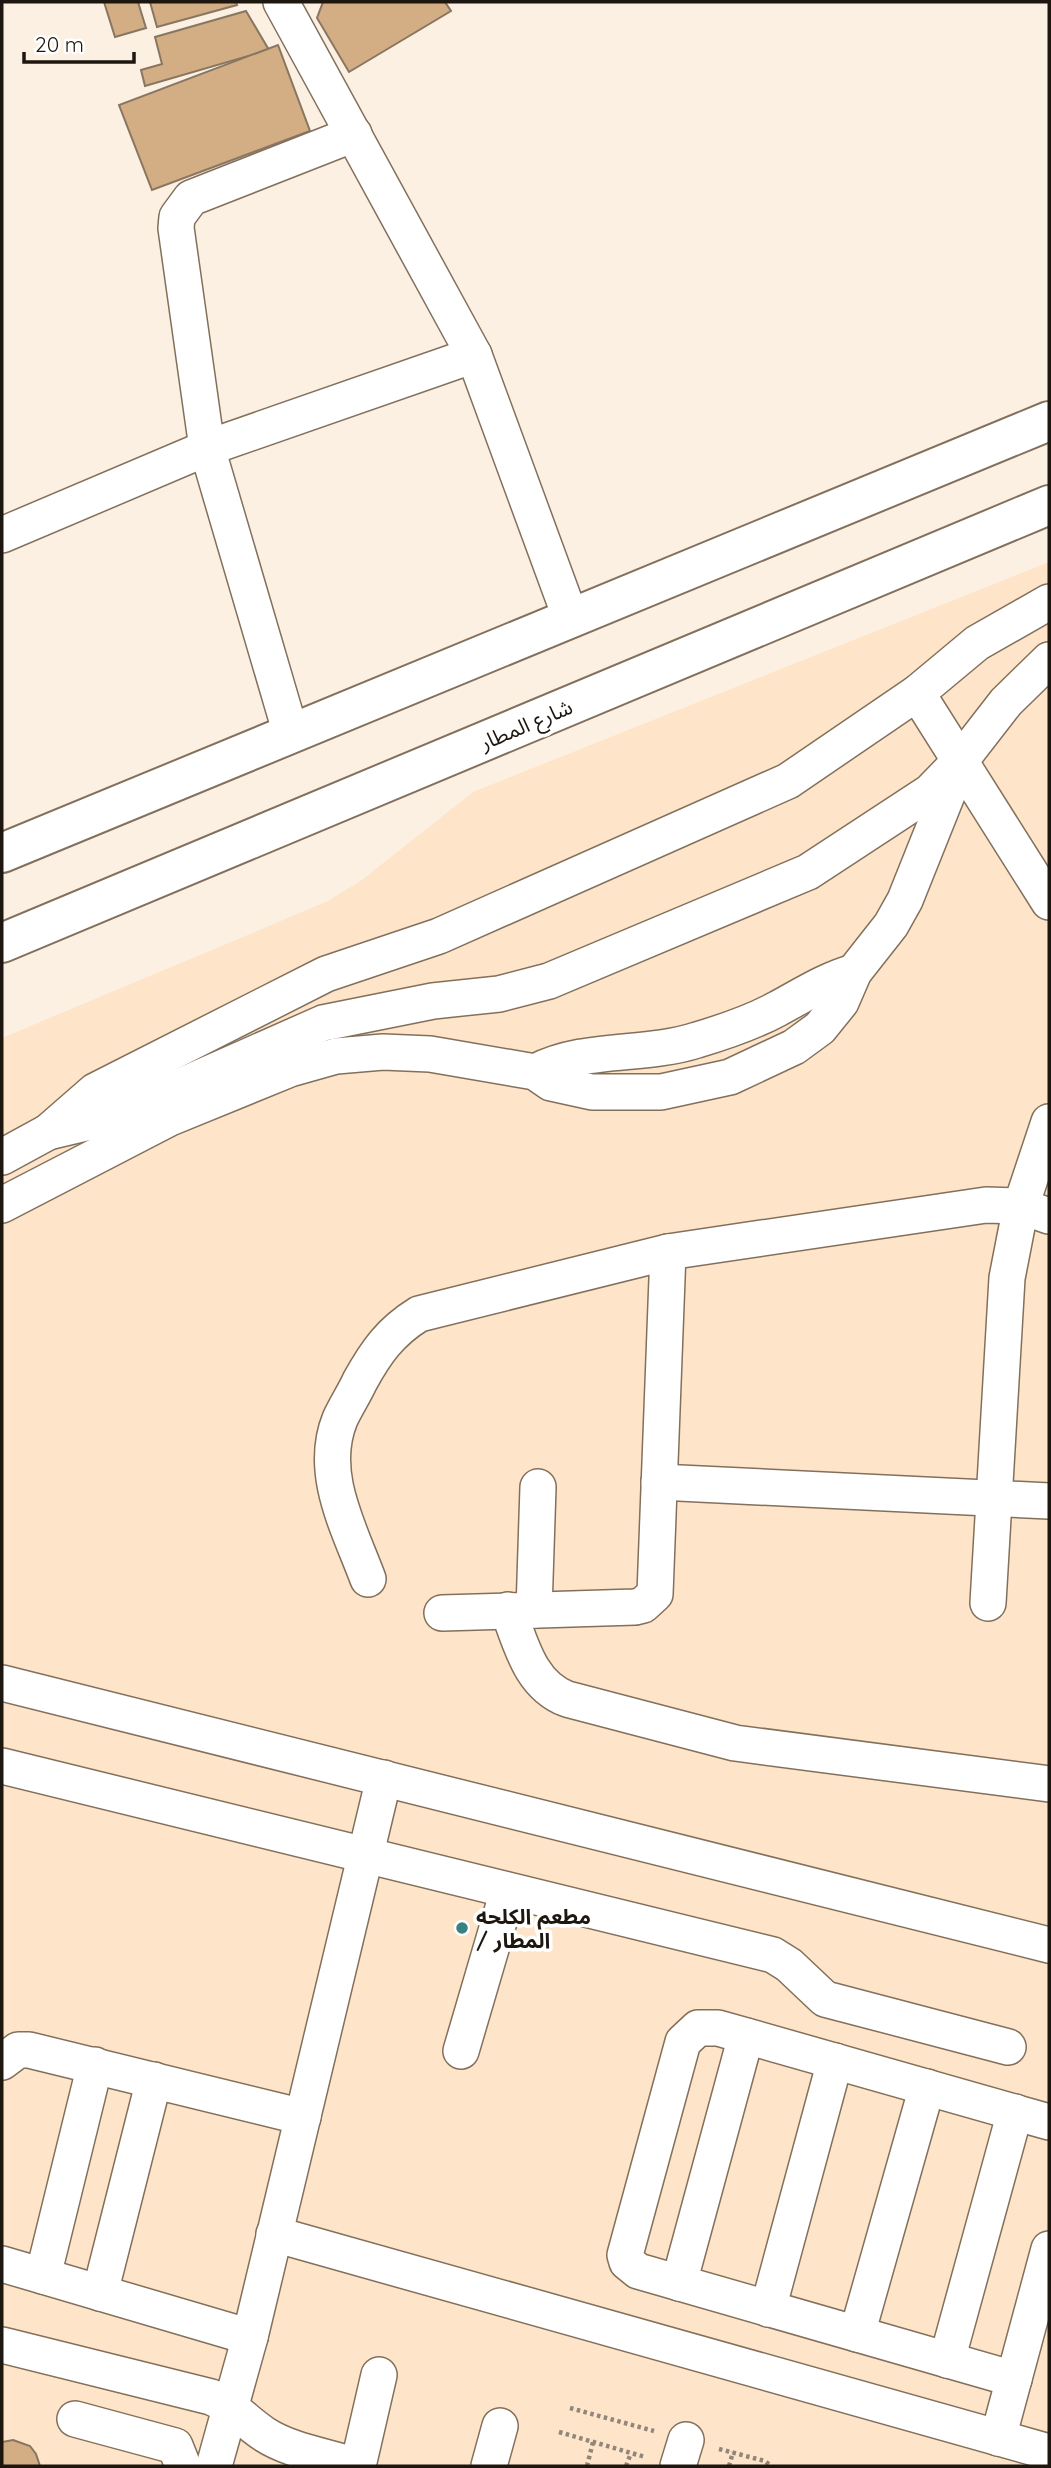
<svg xmlns="http://www.w3.org/2000/svg" width="1051" height="2468" font-family="Quicksand,'Noto Sans Arabic',sans-serif">
	<style>
		.built { fill: #fee4c8 }
		.building { fill: #d3ad83; stroke: #887662; stroke-width: 2 }
		.lines { fill: none; stroke-linecap: round; stroke-linejoin: round }
		.minor-casing { stroke: #82705c; stroke-width: 38 }
		.major-casing { stroke: #82705c; stroke-width: 42 }
		.path { stroke: #90867b; stroke-width: 4.5; stroke-dasharray: 3.5 3.5; stroke-linecap: butt }
		.minor { stroke: #fff; stroke-width: 35 }
		.major { stroke: #fff; stroke-width: 38 }
		.poi-dot { fill: #398282; stroke: #fff; stroke-width: 2.5 }
		.labels { text-anchor: middle; dominant-baseline: central; stroke-width: 7; stroke-linejoin: round; paint-order: stroke }
		.street-label { font-size: 21px; fill: #1e170f; stroke: #fff }
		.poi-label { font-size: 21px; font-weight: bold; fill: #1e170f; stroke: #fff; text-anchor: start }
	</style>
	<rect width="100%" height="100%" fill="#fcf0e2"/>
	<!-- built -->
	<polygon class="built" points="1049,562 1049,2466 2,2466 2,1038 326,902 362,880 473,792"/>
	<!-- building -->
	<g class="building">
		<polygon points="104,2 138,2 146,28 115,37"/>
		<polygon points="150,2 236,2 237,5 157,27"/>
		<polygon points="323,2 445,2 451,11 349,72 317,18"/>
		<polygon points="246,11 269,50 145,86 141,70 162,64 155,37"/>
		<polygon points="278,45 310,131 152,190 119,105"/>
		<polygon points="13,2440 30,2446 36,2454 40,2466 2,2466 2,2442"/>
	</g>
	<g class="lines">
		<defs>
			<g id="minor">
				<polyline points="281,2 474,355 571,619"/>
				<polyline points="2,535 207,448 474,355"/>
				<polyline points="917,693 1049,902"/>
				<polyline points="291,734 207,448 176,228 177,217 191,198 354,134"/>
				<path d="M535,1072c51,-26 109,-15 162,-32 27,-8 56,-18 80,-31 26,-14 49,-29 77,-37"/>
				<polyline points="48,1132 111,1117 323,1023 433,1001 499,994 549,981 808,872 930,792 961,760 1006,702 1049,660"/>
				<polyline points="2,1157 48,1132 95,1091 326,974 439,936 788,781 917,693 977,643 1049,602"/>
				<polyline points="2,1205 170,1118 290,1069 336,1056 383,1052 430,1054 535,1072 551,1083 592,1092 661,1092 730,1077 794,1047 820,1028 841,1002 854,972 891,925 905,900 961,760"/>
				<polyline points="659,1482 1049,1501"/>
				<path d="M368,1579c-19,-51 -50,-106 -28,-160 6,-13 14,-25 20,-38 16,-29 30,-49 59,-67l249,-62 318,-47 35,1 28,10"/>
				<polyline points="988,1603 1007,1278 1021,1206 1049,1122"/>
				<path d="M508,1610c13,34 22,75 59,89l168,44 314,41"/>
				<polyline points="534,1610 538,1487"/>
				<polyline points="442,1613 635,1607 643,1605 655,1594 668,1252"/>
				<polyline points="2,1683 1049,1945"/>
				<polyline points="2,1766 773,1955 789,1965 825,1999 1008,2047"/>
				<polyline points="461,2051 508,1891"/>
				<polyline points="2,2062 18,2050 29,2050 303,2117"/>
				<polyline points="274,2234 1049,2452"/>
				<polyline points="2,2264 250,2337"/>
				<polyline points="43,2276 95,2065"/>
				<polyline points="679,2283 746,2036"/>
				<polyline points="100,2293 154,2080"/>
				<polyline points="768,2309 835,2061"/>
				<polyline points="857,2334 927,2087"/>
				<path d="M2,2345l209,52c24,10 32,23 53,37 26,17 62,22 92,32"/>
				<polyline points="947,2360 1015,2112"/>
				<polyline points="1014,2379 638,2271 627,2262 625,2255 683,2042 698,2028 718,2028 1049,2122"/>
				<polyline points="75,2419 175,2446 183,2466"/>
				<polyline points="998,2438 1049,2249"/>
				<polyline points="214,2466 250,2337 384,1778"/>
				<polyline points="358,2466 379,2375"/>
				<polyline points="489,2466 500,2426"/>
				<polyline points="678,2466 686,2440"/>
			</g>
			<g id="major">
				<polyline points="2,853 1049,421"/>
				<polyline points="2,943 1049,505"/>
			</g>
		</defs>
		<!-- minor casing -->
		<use href="#minor" class="minor-casing"/>
		<!-- major casing -->
		<use href="#major" class="major-casing"/>
		<!-- path -->
		<g class="path">
			<polyline points="570,2408 654,2431"/>
			<polyline points="559,2432 645,2457"/>
			<polyline points="719,2449 765,2461 771,2466"/>
			<polyline points="587,2466 593,2442"/>
			<polyline points="626,2466 631,2453"/>
			<polyline points="729,2466 733,2452"/>
		</g>
		<!-- minor -->
		<use href="#minor" class="minor"/>
		<!-- major -->
		<use href="#major" class="major"/>
	</g>
	<!-- markers -->
	<circle class="poi-dot" cx="462" cy="1928" r="7"/>
	<g class="labels">
		<!-- street labels -->
		<g class="street-label">
			<text transform="translate(526 724) rotate(-23)">شارع المطار</text>
		</g>
		<!-- poi labels -->
		<g class="poi-label">
			<text x="476" y="1916">مطعم الكلحه<tspan x="476" dy="24">/ المطار</tspan></text>
		</g>
	</g>
	<!-- border -->
	<rect width="1051" height="2468" fill="none" stroke="#1e170f" stroke-width="7"/>
	<!-- scale -->
	<path d="M24 52v10h110v-10" fill="none" stroke="#1e170f" stroke-width="3.5"/>
	<text x="35" y="52" font-size="21" fill="#1e170f" stroke="#ffffff" stroke-width="5" paint-order="stroke">20 m</text>
</svg>
